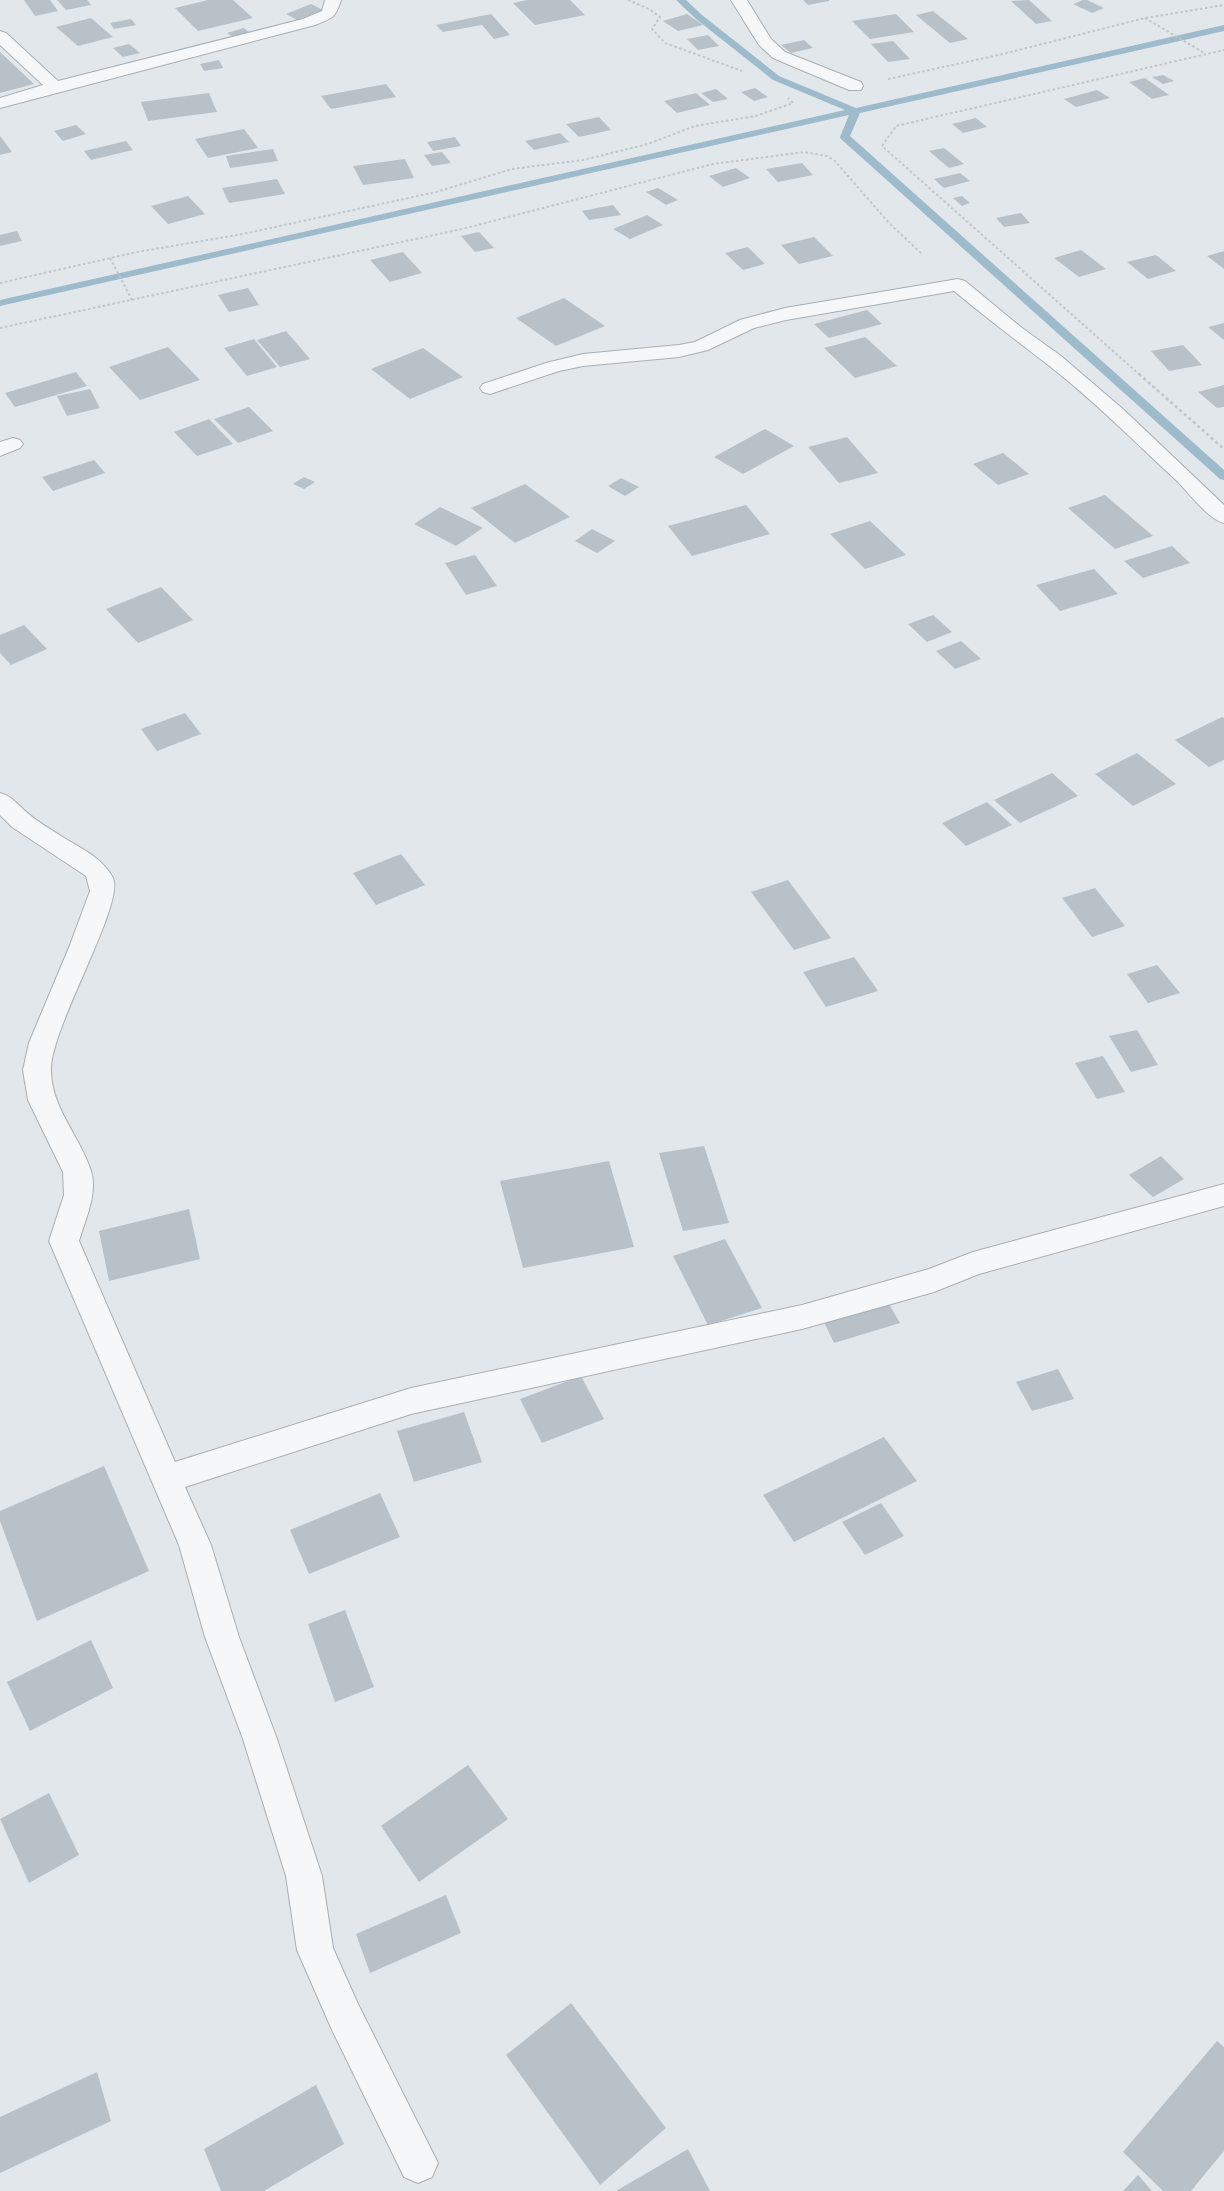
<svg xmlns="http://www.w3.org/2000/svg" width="1224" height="2191" font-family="'Noto Sans',sans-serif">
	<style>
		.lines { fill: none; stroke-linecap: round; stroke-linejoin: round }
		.stream { fill: #9dbbcb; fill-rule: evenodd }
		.building { fill: #b9c1c8 }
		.minor-casing { stroke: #a7afb5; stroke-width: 2 }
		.path-far1 { stroke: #c0c5ca; stroke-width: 2; stroke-dasharray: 2.5 2.5; stroke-linecap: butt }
		.path { stroke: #c0c5ca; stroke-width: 2.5; stroke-dasharray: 3 3; stroke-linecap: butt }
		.minor { fill: #f5f7f9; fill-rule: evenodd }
	</style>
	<rect width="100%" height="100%" fill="#e2e7eb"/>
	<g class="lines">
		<!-- stream -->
		<polygon class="stream" points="676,0 686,0 702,15 779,76 856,108 1224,25 1224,31 860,113 850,136 1224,470 1224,480 1220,479 841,139 840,137 849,115 0,306 0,300 845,110 773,80 696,19"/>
	</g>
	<!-- building -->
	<g class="building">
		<polygon points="24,0 50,0 58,11 35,16"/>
		<polygon points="57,0 87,0 91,5 66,10"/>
		<polygon points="208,0 233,0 253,18 198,31 175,8"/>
		<polygon points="527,0 570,0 585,15 535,25 513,3"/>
		<polygon points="803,0 829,0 829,1 808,5"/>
		<polygon points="1029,0 1052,21 1036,24 1011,1"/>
		<polygon points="1083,0 1087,0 1104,8 1092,13 1073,4"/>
		<polygon points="311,4 323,10 297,20 286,14"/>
		<polygon points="933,11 968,39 950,43 916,15"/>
		<polygon points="491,14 510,35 494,39 482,25 443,32 436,25"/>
		<polygon points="687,14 703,25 678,31 663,21"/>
		<polygon points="896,14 914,32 870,39 852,21"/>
		<polygon points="91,18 113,37 78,46 56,27"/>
		<polygon points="131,19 136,25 114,29 110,23"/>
		<polygon points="244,28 251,34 235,38 227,33"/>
		<polygon points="708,35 719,46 698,50 687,39"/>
		<polygon points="804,40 813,48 791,53 781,45"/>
		<polygon points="893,41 910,59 888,62 871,44"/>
		<polygon points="129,44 140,53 123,57 113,48"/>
		<polygon points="0,52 34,84 0,93"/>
		<polygon points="219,60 223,68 204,71 200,64"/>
		<polygon points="1163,75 1174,81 1163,84 1152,77"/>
		<polygon points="1145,78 1169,95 1152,99 1129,82"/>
		<polygon points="386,84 396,97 331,109 321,96"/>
		<polygon points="755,88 768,97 754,101 741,92"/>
		<polygon points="716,89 728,99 713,102 701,93"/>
		<polygon points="1097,90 1110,98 1076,107 1064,99"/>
		<polygon points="209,93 217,112 148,121 141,102"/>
		<polygon points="696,93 710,105 677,113 664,101"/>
		<polygon points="599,117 611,130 579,137 566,124"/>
		<polygon points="976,118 987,127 963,133 952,124"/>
		<polygon points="76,125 86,134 63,141 54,131"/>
		<polygon points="244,129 258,148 208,158 195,139"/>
		<polygon points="560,133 569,142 534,150 525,141"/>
		<polygon points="0,136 12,152 0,155"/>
		<polygon points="455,137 461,146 433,151 427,142"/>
		<polygon points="126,141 133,150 91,160 84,151"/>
		<polygon points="944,148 964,164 949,168 929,151"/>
		<polygon points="273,149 278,161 230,168 226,156"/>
		<polygon points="442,152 451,163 432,166 424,155"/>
		<polygon points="405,159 414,178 363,185 353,166"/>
		<polygon points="802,163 813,175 778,182 766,169"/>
		<polygon points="736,168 750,178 723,187 709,176"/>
		<polygon points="960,173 970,181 944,188 934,179"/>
		<polygon points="277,179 285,194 229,203 222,188"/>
		<polygon points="658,188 678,200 666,205 646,192"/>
		<polygon points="188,196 205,214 168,224 151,206"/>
		<polygon points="962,196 970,203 962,206 953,198"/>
		<polygon points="613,205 621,215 589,220 582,211"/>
		<polygon points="1021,213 1030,223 1004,227 996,218"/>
		<polygon points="647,215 663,225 630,239 613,229"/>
		<polygon points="17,231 22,241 0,246 0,235"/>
		<polygon points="479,232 494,248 475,252 461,236"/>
		<polygon points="814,237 833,256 799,264 781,245"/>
		<polygon points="748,247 765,264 743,270 725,253"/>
		<polygon points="1081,250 1106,269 1079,277 1054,258"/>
		<polygon points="1224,251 1224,269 1207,256"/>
		<polygon points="403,252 422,273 390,282 370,260"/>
		<polygon points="1156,255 1176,271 1148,279 1127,262"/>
		<polygon points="248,288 259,305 229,312 218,295"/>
		<polygon points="564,298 605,326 556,346 516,318"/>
		<polygon points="867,310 882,324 829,338 814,324"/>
		<polygon points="1224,323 1224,340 1208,327"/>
		<polygon points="286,331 310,359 280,367 257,340"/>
		<polygon points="865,337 897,366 855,378 824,348"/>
		<polygon points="254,339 277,367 247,376 224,348"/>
		<polygon points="1183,345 1202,365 1169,371 1151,351"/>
		<polygon points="168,347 200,380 140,400 109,367"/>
		<polygon points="423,348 463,377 410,399 371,369"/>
		<polygon points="76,372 87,386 15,407 5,393"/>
		<polygon points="1224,385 1224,407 1217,408 1198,392"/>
		<polygon points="90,389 100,408 67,416 57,396"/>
		<polygon points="249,407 273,431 238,443 214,419"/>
		<polygon points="209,419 233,444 197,456 174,432"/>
		<polygon points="765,429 794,446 743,474 714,457"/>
		<polygon points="847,437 878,473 839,483 808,447"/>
		<polygon points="1003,453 1029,474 998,485 973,464"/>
		<polygon points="94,460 105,473 53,491 42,477"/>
		<polygon points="304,477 315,482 304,489 293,484"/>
		<polygon points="621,478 639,487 625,496 608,486"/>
		<polygon points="525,484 570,517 515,543 471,508"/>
		<polygon points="1105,495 1153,536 1115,549 1068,508"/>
		<polygon points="746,505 770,534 692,556 668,526"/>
		<polygon points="440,507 483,528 456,546 414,524"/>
		<polygon points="870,521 906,555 865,569 830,534"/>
		<polygon points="592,529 615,541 597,553 575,541"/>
		<polygon points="1172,546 1190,563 1143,578 1124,561"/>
		<polygon points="475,555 497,586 466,595 445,563"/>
		<polygon points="1094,569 1118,594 1060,611 1036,585"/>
		<polygon points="161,587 193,620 138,643 106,609"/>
		<polygon points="933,615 952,632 927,642 908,624"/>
		<polygon points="24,625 47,649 11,665 0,653 0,635"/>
		<polygon points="961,641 981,659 955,669 936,651"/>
		<polygon points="185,713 201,734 157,751 141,729"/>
		<polygon points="1222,717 1224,718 1224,760 1209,767 1175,740"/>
		<polygon points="1137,753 1176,784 1133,806 1095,774"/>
		<polygon points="1052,773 1078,796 1020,823 994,800"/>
		<polygon points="987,802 1012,825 966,846 942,823"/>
		<polygon points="401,854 425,885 376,905 353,873"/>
		<polygon points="788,880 831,938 794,950 751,892"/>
		<polygon points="1095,888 1125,926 1092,937 1062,898"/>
		<polygon points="854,957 878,991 826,1007 803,972"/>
		<polygon points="1157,965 1180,993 1148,1003 1127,974"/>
		<polygon points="1137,1030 1158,1065 1131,1072 1109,1036"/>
		<polygon points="1103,1056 1125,1092 1097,1099 1075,1063"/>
		<polygon points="704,1146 729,1223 683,1231 659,1153"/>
		<polygon points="1161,1156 1184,1179 1153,1197 1129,1175"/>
		<polygon points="609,1161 634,1247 523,1268 500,1181"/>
		<polygon points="189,1209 200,1259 109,1281 99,1231"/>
		<polygon points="725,1239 762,1308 708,1325 673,1256"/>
		<polygon points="886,1299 900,1323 834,1343 822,1318"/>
		<polygon points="1058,1369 1074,1399 1032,1411 1016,1382"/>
		<polygon points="581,1376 604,1419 542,1443 520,1399"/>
		<polygon points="464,1412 482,1462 414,1482 397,1431"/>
		<polygon points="884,1437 917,1481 794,1542 763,1495"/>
		<polygon points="104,1466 149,1571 37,1621 0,1521 0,1511"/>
		<polygon points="380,1493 400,1537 309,1574 290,1530"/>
		<polygon points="881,1503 904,1536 865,1555 842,1522"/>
		<polygon points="345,1610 374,1687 335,1702 308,1624"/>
		<polygon points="91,1640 113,1688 30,1731 7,1682"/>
		<polygon points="468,1765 508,1819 419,1882 381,1826"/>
		<polygon points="49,1793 79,1855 29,1883 0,1819"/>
		<polygon points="446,1895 461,1933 370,1973 356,1934"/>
		<polygon points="571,2003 666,2128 600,2185 506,2055"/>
		<polygon points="1217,2041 1224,2047 1224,2151 1191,2191 1163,2191 1123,2152"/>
		<polygon points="97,2072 111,2121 0,2173 0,2117"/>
		<polygon points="316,2085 344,2144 264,2191 221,2191 204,2149"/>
		<polygon points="688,2149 710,2191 616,2191"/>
		<polygon points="1138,2175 1152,2191 1123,2191"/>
	</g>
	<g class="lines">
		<defs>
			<g id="minor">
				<path d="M325,0h16c-6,19 -9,18 -26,25l-315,83v-10l43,-13 -43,-40v-14l6,2 52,48 245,-62 19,-8z"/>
				<polygon points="731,0 747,0 771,39 785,52 861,82 863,86 861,90 849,90 773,58 759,45"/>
				<path d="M958,279l7,2 57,47 39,28 63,54 100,95v18c-16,-4 -35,-30 -47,-42 -43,-40 -84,-81 -130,-117 -31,-24 -63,-48 -93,-73l-168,29 -32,8 -46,22 -29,7 -96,9 -24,5 -69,23 -7,-2 -3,-4 3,-4 63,-21 37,-9 96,-9 16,-3 45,-22 45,-12z"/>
				<polygon points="13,438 20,440 23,444 20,448 0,456 0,442"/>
				<path d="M0,793c13,3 19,14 30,22 9,8 21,14 31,21 19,12 42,22 52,42 12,27 -63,150 -62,192 0,38 29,66 40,101 7,23 -6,49 -12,70l96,221 236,-74 391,-83 127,-36 44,-17 251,-68v22l-245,68 -45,18 -132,37 -391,85 -226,73 26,58 28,92 38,102 45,137 11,72 25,56 80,159 -6,14 -14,6 -14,-6 -72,-147 -35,-80 -11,-74 -43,-137 -38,-102 -26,-92 -130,-304 15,-46 -1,-23 -35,-72 -5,-30 6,-27 41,-98 20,-54 -4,-15 -74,-49 -12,-12z"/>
			</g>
		</defs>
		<!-- minor casing -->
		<use href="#minor" class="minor-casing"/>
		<!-- path-far1 -->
		<g class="path-far1">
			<polyline points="628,0 649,9 660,17 652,29 665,43 742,71"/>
			<polyline points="1145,18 1206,54"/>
			<polyline points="888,79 1003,54 1145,18 1224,5"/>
			<polyline points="110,258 132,300"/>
			<polyline points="0,283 137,252 243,234 436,192 512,169 583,160 648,144 695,126 756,116 793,103 788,98"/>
			<polyline points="0,328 462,229 713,164 804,152 827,156 835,161 889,223 922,254"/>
			<polyline points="1140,375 882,146 896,126 1224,50"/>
		</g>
		<!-- path -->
		<polyline class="path" points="1139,374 1224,449"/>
		<!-- minor -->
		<use href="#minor" class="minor"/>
	</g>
</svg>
